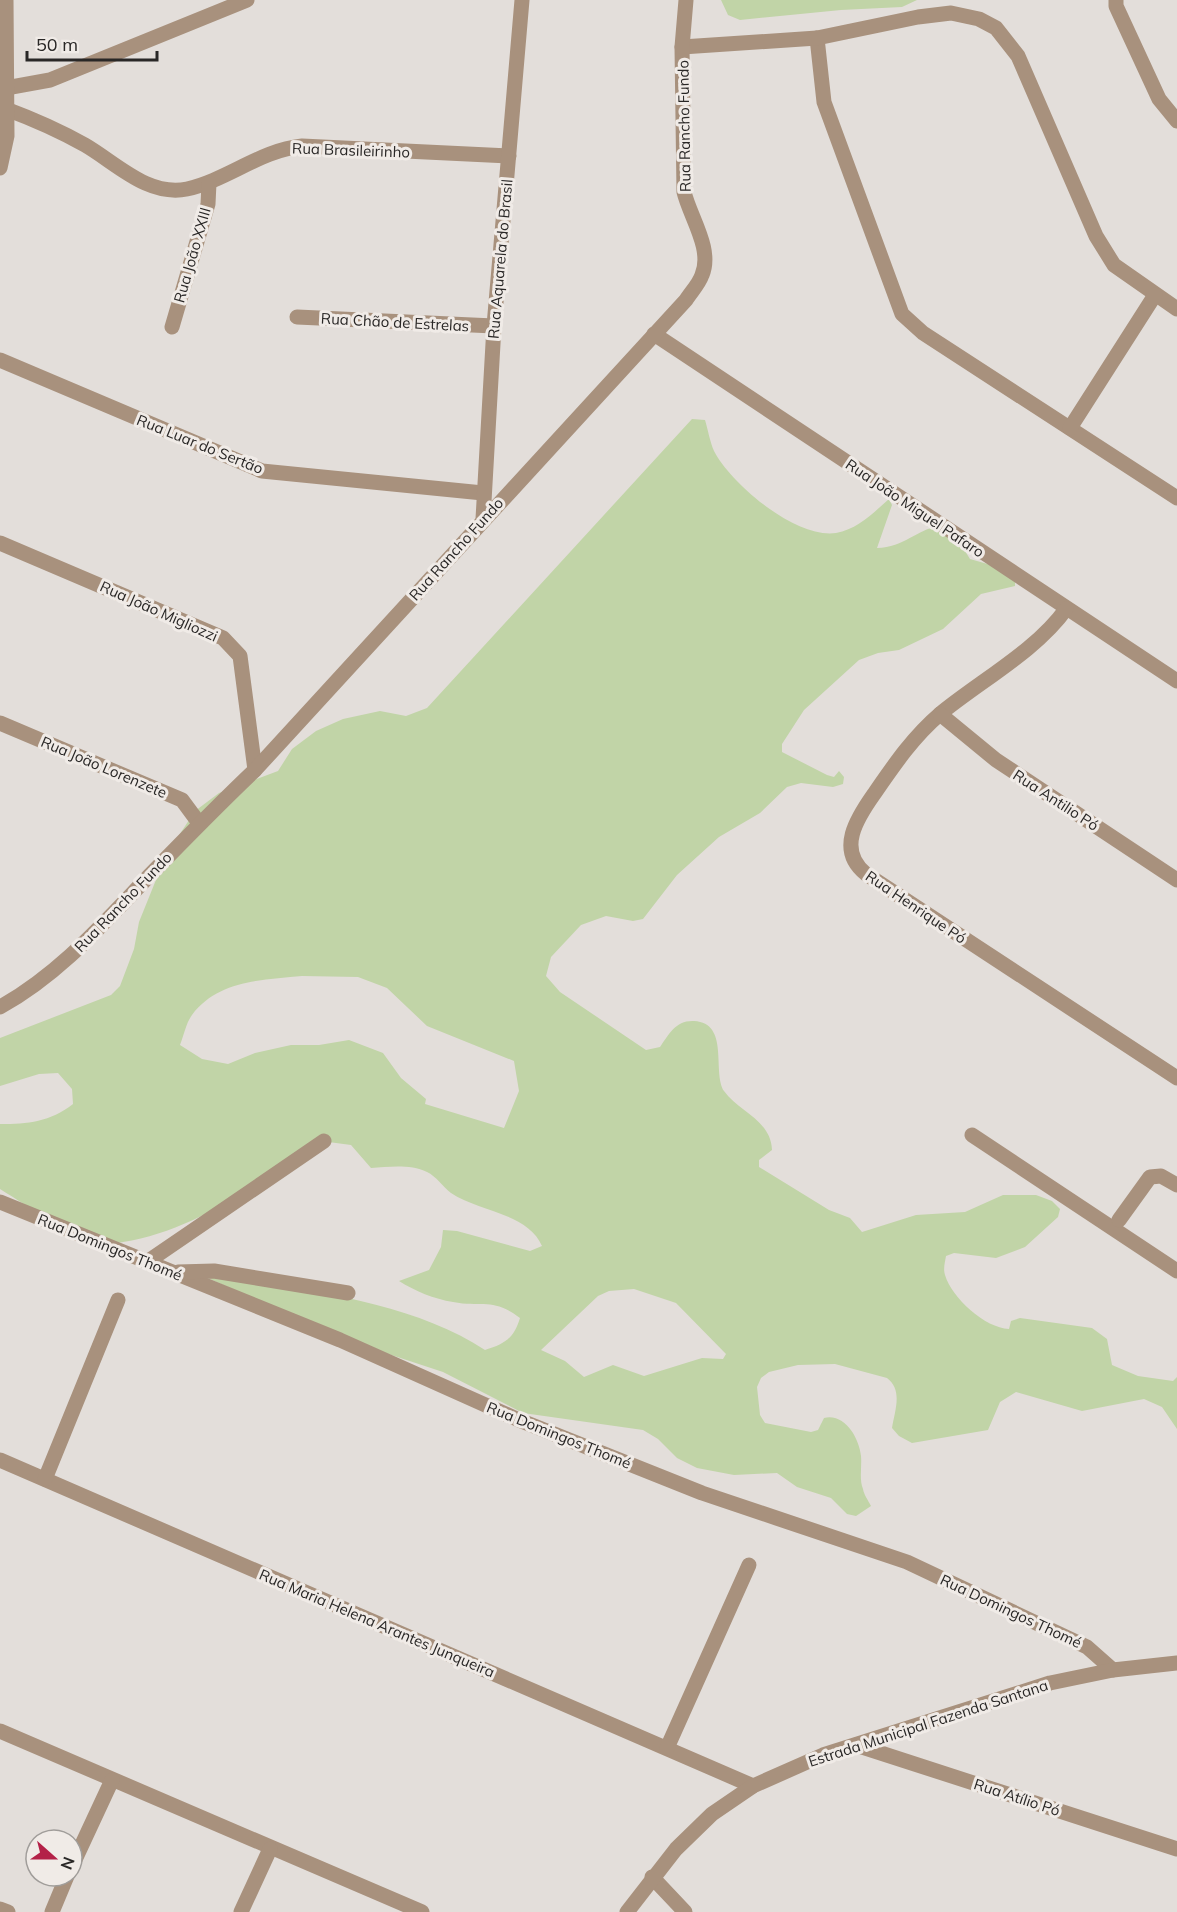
<svg xmlns="http://www.w3.org/2000/svg" width="1177" height="1912" font-family="Mulish,sans-serif">
	<style>
		.green { fill: #c1d4a7; fill-rule: evenodd }
		.lines { fill: none; stroke-linecap: round; stroke-linejoin: round }
		.minor { stroke: #a8917d; stroke-width: 15 }
		.labels { text-anchor: middle; dominant-baseline: central; stroke-width: 6; stroke-linejoin: round; paint-order: stroke }
		.street-label { font-size: 15px; fill: #292726; stroke: #f0ebe7 }
	</style>
	<rect width="100%" height="100%" fill="#e3deda"/>
	<!-- green -->
	<g class="green">
		<polygon points="721,0 917,0 902,7 841,10 740,20 728,15"/>
		<path d="M692,419l13,1c3,10 5,22 9,31 17,33 82,88 122,82 22,-4 37,-20 53,-34l3,6 -15,43c43,0 57,-52 93,11l28,8 17,9v10l-34,8 -38,35 -44,21 -21,3 -19,7 -55,50 -22,34v8l45,23 7,2 5,-6 5,6 -1,7 -10,3 -32,-4 -14,4 -27,26 -41,24 -42,38 -34,44 -10,2 -27,-5 -25,9 -30,32 -5,19 14,16 86,58 14,-3c9,-13 16,-27 34,-26 36,2 18,51 30,70 15,21 47,29 48,59l-13,10v7l70,43 21,8 12,14 54,-17 49,-3 38,-17h33l16,6 8,8 -2,8 -33,30 -29,11 -42,-5 -8,3c-1,6 -3,13 -1,19 7,23 40,53 64,54l2,-8 9,-3 72,10 15,11 5,26 26,11 35,5 4,-4v52l-15,-22 -18,-8 -62,12 -66,-19 -16,10 -12,28 -76,13 -13,-7 -7,-8c3,-18 11,-38 -5,-50l-52,-14 -37,1 -29,7 -8,6 -4,9 3,28 5,8 46,9 7,-2 6,-12c21,-5 35,20 37,38 1,11 -2,23 2,33 1,6 5,11 8,17l-15,10 -9,-2 -16,-16 -34,-11 -20,-14 -43,2 -37,-7 -20,-10 -19,-19 -15,-9 -120,-17 -80,-41 -82,-27 -165,-72c92,15 210,25 289,77 20,-6 29,-12 35,-32 -28,-21 -36,-10 -67,-16 -19,-3 -38,-11 -54,-21l30,-11 12,-23 2,-17 14,1 73,20 12,-5c-14,-33 -65,-35 -91,-53 -8,-6 -15,-17 -24,-21 -17,-8 -38,-5 -56,-4l-20,-23 -30,-4c-61,41 -124,89 -198,101 -7,1 -16,4 -23,2 -35,-11 -69,-36 -100,-55v-65c28,0 50,-2 73,-20l-1,-15 -14,-16 -19,1 -39,12v-48l111,-43 9,-9 14,-37 5,-27 27,-67 29,-44 24,-18 59,-22 14,-22 24,-18 27,-12 37,-8 26,5 21,-8zM302,976l56,1 29,11 40,38 87,35 5,30 -15,37 -79,-24 1,-5 -25,-21 -18,-25 -34,-13 -30,5h-28l-36,8 -27,11 -26,-5 -22,-14c4,-10 6,-22 12,-30 26,-35 71,-35 110,-39zM634,1289l42,14 50,51 -3,5 -21,-1 -58,18 -31,-11 -29,12 -19,-16 -24,-11 57,-54 11,-5z"/>
	</g>
	<g class="lines">
		<!-- minor -->
		<g class="minor">
			<polyline points="1116,0 1116,6 1159,99 1177,121"/>
			<polyline points="817,38 824,102 902,314 923,333 1177,498"/>
			<polyline points="682,47 817,38 918,17 951,13 979,19 996,28 1018,56 1096,236 1114,265 1177,309"/>
			<polyline points="6,88 50,80 247,0"/>
			<path d="M6,109c27,10 54,22 79,36 31,18 63,52 102,44 40,-9 74,-39 115,-43l207,10"/>
			<polyline points="0,168 7,136 6,0"/>
			<polyline points="297,317 494,326"/>
			<polyline points="172,327 208,204 209,183"/>
			<polyline points="654,334 1177,681"/>
			<polyline points="0,360 262,471 483,493"/>
			<polyline points="1070,428 1155,295"/>
			<polyline points="483,519 494,326 522,0"/>
			<polyline points="0,543 223,638 240,656 255,770"/>
			<path d="M1066,609c-30,42 -86,72 -126,105 -27,23 -46,51 -66,80 -17,24 -38,56 -8,80l311,204"/>
			<polyline points="940,714 996,760 1177,880"/>
			<polyline points="0,723 182,800 199,823"/>
			<path d="M0,1007c58,-32 102,-82 148,-130 35,-36 70,-72 107,-107l431,-470c5,-8 13,-16 16,-25 11,-26 -12,-58 -18,-83l-2,-145 4,-47"/>
			<polyline points="972,1135 1177,1271"/>
			<polyline points="0,1202 340,1340 519,1420 702,1493 907,1562 1087,1647 1113,1670"/>
			<polyline points="1119,1220 1150,1177 1161,1176 1177,1185"/>
			<polyline points="147,1262 324,1141"/>
			<polyline points="178,1272 214,1271 348,1293"/>
			<polyline points="0,1460 753,1786"/>
			<polyline points="45,1479 118,1300"/>
			<polyline points="0,1731 422,1912"/>
			<polyline points="856,1745 1177,1849"/>
			<polyline points="667,1748 749,1565"/>
			<polyline points="72,1866 112,1780"/>
			<polyline points="652,1877 685,1912"/>
			<polyline points="0,1909 8,1912"/>
			<polyline points="52,1912 67,1876"/>
			<polyline points="241,1912 270,1849"/>
			<polyline points="627,1912 676,1849 712,1814 753,1786 823,1755 1050,1683 1113,1670 1177,1663"/>
		</g>
	</g>
	<g class="labels">
		<!-- street labels -->
		<g class="street-label">
			<text transform="translate(684 126) rotate(-91)">Rua Rancho Fundo</text>
			<text transform="translate(351 150) rotate(2)">Rua Brasileirinho</text>
			<text transform="translate(192 255) rotate(-74)">Rua João XXIII</text>
			<text transform="translate(500 259) rotate(-85)">Rua Aquarela do Brasil</text>
			<text transform="translate(395 322) rotate(3)">Rua Chão de Estrelas</text>
			<text transform="translate(200 444) rotate(22)">Rua Luar do Sertão</text>
			<text transform="translate(915 508) rotate(34)">Rua João Miguel Pafaro</text>
			<text transform="translate(456 549) rotate(-48)">Rua Rancho Fundo</text>
			<text transform="translate(159 611) rotate(24)">Rua João Migliozzi</text>
			<text transform="translate(104 767) rotate(23)">Rua João Lorenzete</text>
			<text transform="translate(1056 800) rotate(33)">Rua Antilio Pó</text>
			<text transform="translate(123 902) rotate(-46)">Rua Rancho Fundo</text>
			<text transform="translate(916 907) rotate(34)">Rua Henrique Pó</text>
			<text transform="translate(110 1247) rotate(22)">Rua Domingos Thomé</text>
			<text transform="translate(559 1435) rotate(22)">Rua Domingos Thomé</text>
			<text transform="translate(1011 1611) rotate(25)">Rua Domingos Thomé</text>
			<text transform="translate(377 1623) rotate(23)">Rua Maria Helena Arantes Junqueira</text>
			<text transform="translate(928 1723) rotate(-18)">Estrada Municipal Fazenda Santana</text>
			<text transform="translate(1017 1797) rotate(18)">Rua Atílio Pó</text>
		</g>
	</g>
	<!-- north arrow -->
	<g transform="translate(54 1858) rotate(111)"><circle r="28" fill="#f0ebe7" stroke="#a09d9a" stroke-width="1.5"/>
	<path d="M0-4.5L10 22L0 15L-10 22Z" fill="#b32148"/>
	<text y="-9" font-size="16" font-weight="bold" text-anchor="middle" fill="#292726">N</text>
	</g>
	<!-- scale -->
	<path d="M27 51v9h130v-9" fill="none" stroke="#292726" stroke-width="3"/>
	<text x="36" y="51" font-size="18" fill="#292726" stroke="#f0ebe7" stroke-width="4.5" paint-order="stroke">50 m</text>
</svg>
